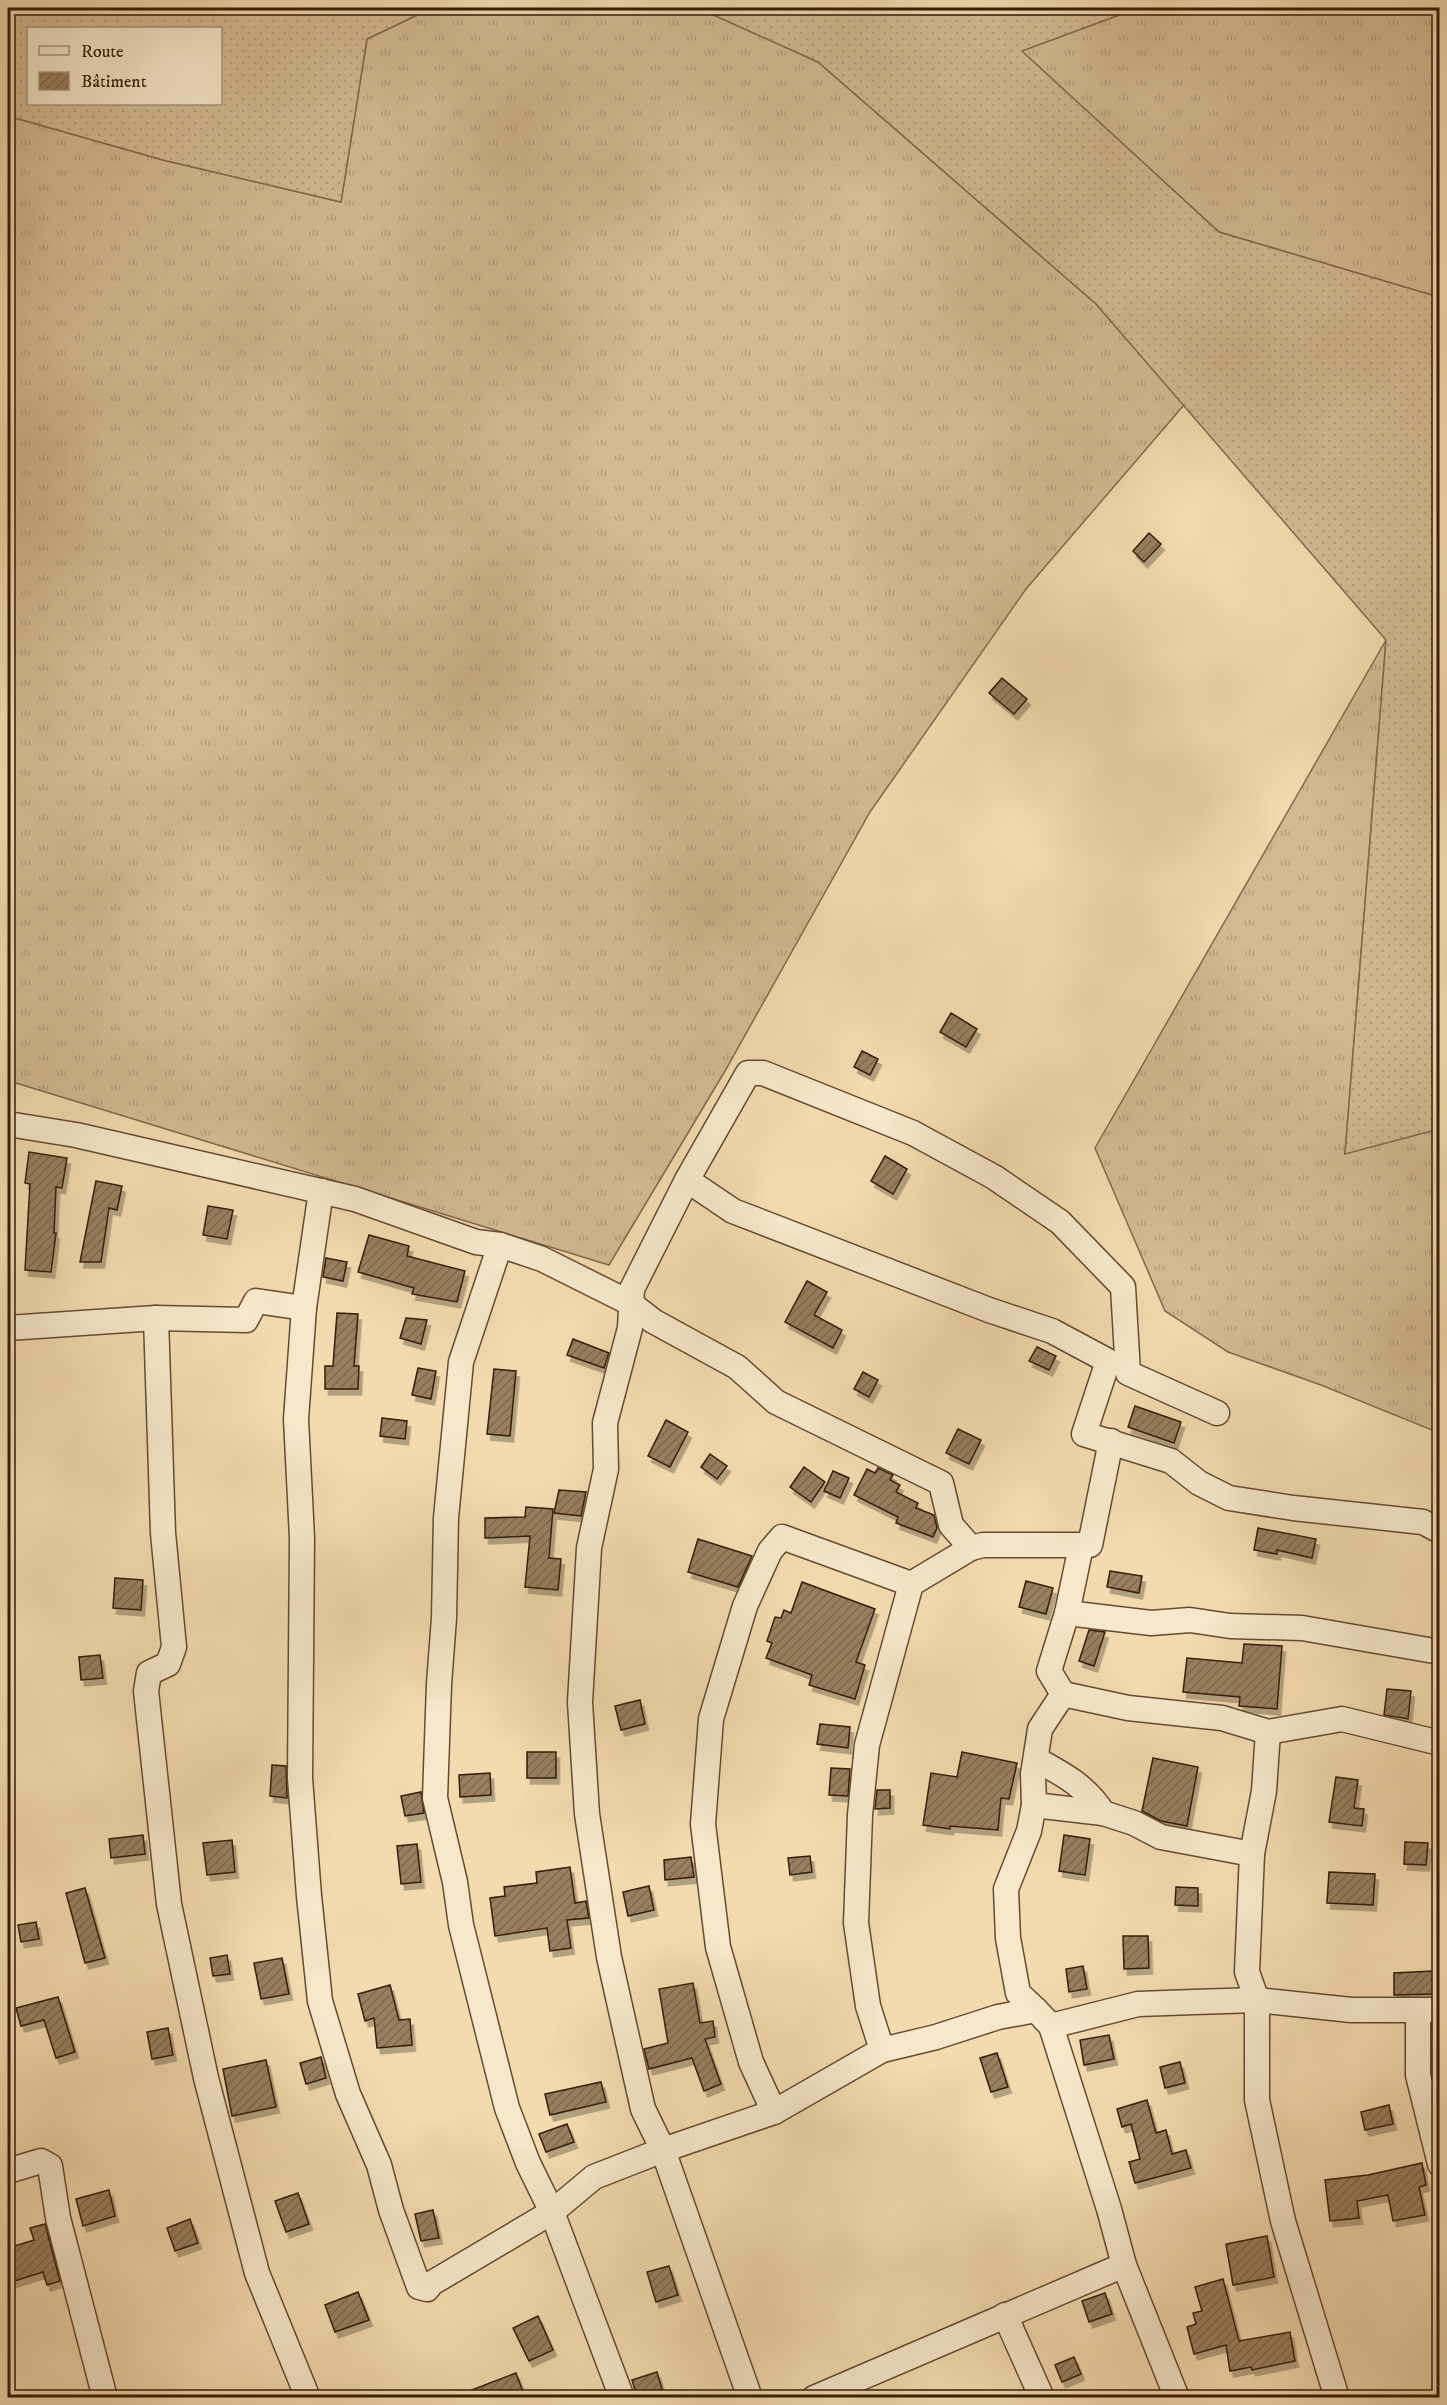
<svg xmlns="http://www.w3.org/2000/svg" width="1447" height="2405" font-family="'IM FELL DW Pica',serif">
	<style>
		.grass { fill: url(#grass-tufts); stroke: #846a4e; stroke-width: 1.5 }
		.garden { fill: url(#garden-dots); stroke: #846a4e; stroke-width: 1.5; fill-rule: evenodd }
		.building { fill: url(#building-hatch); stroke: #351b08; stroke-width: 1.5; filter: url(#shadow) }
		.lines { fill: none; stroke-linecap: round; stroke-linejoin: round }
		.minor-casing { stroke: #644b32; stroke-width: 27 }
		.minor { stroke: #f7e8cb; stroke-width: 24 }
	</style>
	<defs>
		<pattern id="grass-tufts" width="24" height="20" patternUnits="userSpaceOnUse" patternTransform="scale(1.5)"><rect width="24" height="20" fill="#d3ba93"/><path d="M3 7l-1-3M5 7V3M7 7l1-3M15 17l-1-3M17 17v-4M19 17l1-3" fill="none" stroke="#b69f7d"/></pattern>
		<pattern id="garden-dots" width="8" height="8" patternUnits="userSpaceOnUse" patternTransform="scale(1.5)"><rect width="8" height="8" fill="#d3ba93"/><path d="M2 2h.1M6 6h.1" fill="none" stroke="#b69f7d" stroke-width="1.8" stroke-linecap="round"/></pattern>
		<pattern id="building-hatch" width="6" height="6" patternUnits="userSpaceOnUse" patternTransform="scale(1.5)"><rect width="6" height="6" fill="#987f5f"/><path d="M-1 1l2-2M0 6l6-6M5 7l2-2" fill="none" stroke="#7d674c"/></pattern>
		<filter id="shadow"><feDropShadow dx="3.5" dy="6" stdDeviation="0" flood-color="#0004"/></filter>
	</defs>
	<rect width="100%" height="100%" fill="#f3dbaf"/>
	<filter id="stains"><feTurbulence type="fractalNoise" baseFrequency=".00333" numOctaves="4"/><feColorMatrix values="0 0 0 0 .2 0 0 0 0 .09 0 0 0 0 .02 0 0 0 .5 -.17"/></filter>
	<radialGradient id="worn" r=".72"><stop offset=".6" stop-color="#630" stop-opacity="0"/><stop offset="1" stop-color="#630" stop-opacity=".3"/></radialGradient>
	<!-- grass -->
	<g class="grass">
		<polygon points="432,8 698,8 818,62 1096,304 1184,405 1026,589 870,812 725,1071 609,1265 16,1083 8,1083 8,116 163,160 341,202 367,39"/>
		<polygon points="1138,8 1439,8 1439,295 1435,296 1219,232 1021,51"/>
		<polygon points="1386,640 1345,1153 1439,1129 1439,1433 1321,1385 1228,1352 1165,1311 1095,1148"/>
	</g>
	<!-- garden -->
	<g class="garden">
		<path d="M8,8h424l-65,31 -26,163 -178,-42 -155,-44zM28,28h192v76h-192z"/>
		<polygon points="698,8 1138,8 1022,51 1219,232 1435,296 1439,295 1439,1129 1345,1154 1386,640 1096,304 818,62"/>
	</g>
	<!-- building -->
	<g class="building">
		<polygon points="1149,533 1161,544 1144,562 1133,551"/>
		<polygon points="1002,678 1027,699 1014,714 989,693"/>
		<polygon points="951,1013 977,1029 966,1047 940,1032"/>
		<polygon points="862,1051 878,1059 870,1075 854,1067"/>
		<polygon points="29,1152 67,1158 62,1188 56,1187 54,1233 56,1233 51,1272 25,1270 30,1184 25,1183"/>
		<polygon points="885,1156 907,1169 893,1194 871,1181"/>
		<polygon points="96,1181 122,1186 117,1210 109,1208 101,1262 80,1262"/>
		<polygon points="208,1206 233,1210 227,1239 203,1235"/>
		<polygon points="369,1235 409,1246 407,1256 465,1271 457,1302 412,1294 414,1288 358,1272"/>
		<polygon points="326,1258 347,1262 343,1281 323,1277"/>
		<polygon points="807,1281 827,1292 814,1315 842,1330 833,1348 785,1322"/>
		<polygon points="337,1313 358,1314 354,1366 359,1366 358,1389 325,1389 325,1366 333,1366"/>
		<polygon points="406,1318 427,1320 421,1344 400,1338"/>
		<polygon points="573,1339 609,1353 604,1368 567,1355"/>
		<polygon points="1037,1347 1056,1356 1049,1370 1029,1361"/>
		<polygon points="418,1368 436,1371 431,1399 412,1395"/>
		<polygon points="494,1369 516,1371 510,1436 487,1434"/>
		<polygon points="863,1372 878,1380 869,1397 854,1389"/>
		<polygon points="1135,1406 1181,1422 1174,1443 1128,1427"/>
		<polygon points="382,1418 407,1421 405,1439 380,1436"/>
		<polygon points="666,1420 688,1432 670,1467 648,1456"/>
		<polygon points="958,1429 981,1440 969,1464 946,1453"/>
		<polygon points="710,1454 727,1466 717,1479 701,1467"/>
		<polygon points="804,1467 825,1482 811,1502 790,1487"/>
		<polygon points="878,1468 893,1475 890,1480 900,1485 896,1492 918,1503 916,1508 934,1515 937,1528 933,1537 896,1523 898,1517 854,1495 867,1469 875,1473"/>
		<polygon points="833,1471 849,1478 840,1498 824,1491"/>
		<polygon points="559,1490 586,1492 581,1516 554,1513"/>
		<polygon points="526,1507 553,1509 549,1558 561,1559 558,1590 525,1587 530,1536 485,1538 485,1518 525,1517"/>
		<polygon points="1258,1528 1316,1539 1312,1558 1277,1550 1277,1554 1254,1550"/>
		<polygon points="698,1539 752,1556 738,1587 688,1572"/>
		<polygon points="1110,1571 1142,1576 1139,1593 1107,1587"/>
		<polygon points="115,1578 143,1580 141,1610 113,1608"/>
		<polygon points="1026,1581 1053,1588 1046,1614 1019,1607"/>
		<polygon points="802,1582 875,1609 856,1662 865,1665 855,1699 809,1685 812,1675 766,1658 772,1643 767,1641 775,1617 781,1618 784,1610 791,1613"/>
		<polygon points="1089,1630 1105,1632 1094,1666 1079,1661"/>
		<polygon points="1244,1644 1282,1646 1277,1709 1239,1706 1240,1697 1183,1692 1187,1658 1242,1663"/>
		<polygon points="100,1655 103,1678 81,1680 79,1657"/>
		<polygon points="1387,1689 1411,1691 1408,1719 1384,1715"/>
		<polygon points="640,1700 645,1724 621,1730 615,1706"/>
		<polygon points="820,1724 850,1727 848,1748 817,1744"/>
		<rect x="527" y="1752" width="29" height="26"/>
		<polygon points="962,1752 1017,1763 1009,1799 1001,1798 998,1830 950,1826 950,1829 923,1825 931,1773 957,1777"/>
		<polygon points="1153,1758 1198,1767 1187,1826 1161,1821 1142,1811"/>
		<polygon points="272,1765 286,1766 287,1798 270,1796"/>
		<polygon points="831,1768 850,1769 848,1796 829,1795"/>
		<polygon points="490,1773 491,1795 460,1797 459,1775"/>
		<polygon points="1336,1777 1358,1780 1354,1808 1364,1809 1362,1826 1329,1822"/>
		<polygon points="877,1790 890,1790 890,1808 875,1809"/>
		<polygon points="421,1792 424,1813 405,1816 401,1796"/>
		<polygon points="143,1835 145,1854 111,1858 109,1839"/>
		<polygon points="1064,1835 1090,1839 1085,1875 1059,1871"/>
		<polygon points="232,1840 235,1872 207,1875 203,1843"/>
		<polygon points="1405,1842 1428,1843 1426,1865 1404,1864"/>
		<polygon points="417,1844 421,1882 401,1884 397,1846"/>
		<polygon points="810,1856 812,1872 790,1875 788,1858"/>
		<polygon points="691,1857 694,1877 665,1880 664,1860"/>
		<polygon points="570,1867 575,1903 586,1901 589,1918 567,1920 571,1948 550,1951 547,1928 495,1936 490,1898 505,1896 504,1887 537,1883 536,1872"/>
		<polygon points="1329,1872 1375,1874 1373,1905 1327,1903"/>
		<polygon points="649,1886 654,1910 628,1916 623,1892"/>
		<polygon points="1176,1887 1198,1888 1198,1906 1175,1905"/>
		<polygon points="85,1888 105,1958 85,1963 66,1893"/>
		<polygon points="36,1922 39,1939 21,1942 18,1925"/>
		<polygon points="1123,1936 1148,1936 1149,1968 1124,1969"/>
		<polygon points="227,1955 230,1974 213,1976 210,1958"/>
		<polygon points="282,1958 289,1994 261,1999 254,1963"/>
		<polygon points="1083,1966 1087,1989 1069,1992 1066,1969"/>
		<polygon points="1433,1971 1433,1994 1394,1995 1394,1973"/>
		<polygon points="693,1983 700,2023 713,2021 715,2037 705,2039 721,2084 704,2091 692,2058 649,2069 644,2049 668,2043 659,1989"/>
		<polygon points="390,1985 399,2020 410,2019 412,2045 377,2048 374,2018 365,2021 358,1994"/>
		<polygon points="58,1997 75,2052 56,2058 44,2020 21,2026 16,2008"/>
		<polygon points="168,2028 173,2055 152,2059 147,2032"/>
		<polygon points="1109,2035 1114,2059 1084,2065 1080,2040"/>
		<polygon points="997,2053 1008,2087 991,2092 980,2058"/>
		<polygon points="321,2057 326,2078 306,2084 300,2063"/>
		<polygon points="266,2060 276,2107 232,2116 223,2069"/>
		<polygon points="1180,2062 1185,2083 1165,2088 1160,2067"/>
		<polygon points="601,2082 606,2102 550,2115 545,2094"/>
		<polygon points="1147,2100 1156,2133 1166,2130 1172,2154 1186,2150 1191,2168 1135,2183 1129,2162 1140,2159 1131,2124 1122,2127 1117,2109"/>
		<polygon points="1389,2105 1393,2124 1365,2130 1361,2112"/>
		<polygon points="567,2124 574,2142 546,2152 539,2134"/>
		<polygon points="1422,2163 1426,2185 1419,2187 1425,2215 1393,2221 1388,2195 1357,2201 1359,2218 1330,2221 1325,2180 1368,2175"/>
		<polygon points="109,2190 115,2216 83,2226 76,2199"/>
		<polygon points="298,2193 309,2224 286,2232 275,2201"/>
		<polygon points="433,2210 439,2238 421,2241 415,2214"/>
		<polygon points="190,2219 198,2243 175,2251 167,2228"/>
		<polygon points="45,2224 60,2281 47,2285 43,2272 8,2283 8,2248 34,2240 30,2228"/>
		<polygon points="1267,2236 1274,2277 1233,2285 1226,2244"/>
		<polygon points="669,2266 678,2295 656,2302 647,2272"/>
		<polygon points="1223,2279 1239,2341 1290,2332 1295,2361 1252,2370 1251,2367 1230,2371 1226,2345 1194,2354 1187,2327 1196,2324 1193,2313 1202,2311 1195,2287"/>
		<polygon points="358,2292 369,2320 335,2332 325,2305"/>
		<polygon points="1105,2293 1112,2314 1089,2322 1082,2301"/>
		<polygon points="538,2316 553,2350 529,2361 513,2328"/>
		<polygon points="1074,2357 1081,2374 1062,2382 1055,2365"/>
		<polygon points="657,2372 662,2389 637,2397 632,2380"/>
		<polygon points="516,2373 525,2397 456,2397 456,2396"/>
	</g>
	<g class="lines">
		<defs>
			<g id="minor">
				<polyline points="8,1124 76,1135 355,1199 476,1242 500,1245 542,1259 630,1303 653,1321 737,1367 776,1402 941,1483 951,1525 971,1548"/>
				<polyline points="687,1180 733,1211 989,1310 1052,1331 1108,1361 1084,1434 1171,1461 1199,1483 1229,1498 1293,1508 1423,1522 1440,1531"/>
				<polyline points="321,1191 304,1308 296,1419 302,1538 300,1778 309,1896 320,2001 348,2094 379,2165 391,2210 419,2287 427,2289 432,2283 552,2212 594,2177 663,2150 774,2112 882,2050 936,2037 998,2017 1036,2010 1051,2026 1138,2004 1194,2002 1257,2000 1351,2010 1440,2010"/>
				<polyline points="500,1245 461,1362 446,1518 444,1618 439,1684 435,1798 455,1882 461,1925 507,2108 528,2163 552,2212 622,2398"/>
				<polyline points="156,1318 163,1533 174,1647 168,1664 149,1673 146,1691 169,1904 206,2078 257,2273 308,2398"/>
				<polyline points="8,1328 156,1318 246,1320 256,1301 304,1308"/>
				<polyline points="1067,1613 1151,1623 1190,1620 1230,1626 1302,1628 1440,1652"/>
				<polyline points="1063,1694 1128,1708 1222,1718 1268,1732 1342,1719 1440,1743"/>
				<polyline points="1268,1732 1264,1791 1252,1854 1247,1972 1257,2000 1257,2100 1283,2221 1337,2398"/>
				<path d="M1037,1760c26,14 50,27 66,53l31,10 27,14 91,17"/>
				<polyline points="1034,1805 1103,1813"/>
				<polyline points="1036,2010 1018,1993 1008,1938 1006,1889 1029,1831 1034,1805 1033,1774 1040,1729 1063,1694 1049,1671 1067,1613 1081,1546"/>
				<polyline points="1418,2012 1418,2075 1440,2164"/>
				<polyline points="1051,2026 1109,2209 1124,2265 1177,2398"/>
				<polyline points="882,2050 868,2006 856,1923 860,1815 867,1745 911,1584 971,1548 983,1545 1090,1545 1111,1441"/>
				<polyline points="774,2112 751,2062 718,1947 703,1824 711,1719 745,1606 770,1551 782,1537 911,1584"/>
				<polyline points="8,2171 41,2161 50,2166 58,2218 105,2398"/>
				<polyline points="1005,2315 1042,2398"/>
				<polyline points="750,2398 663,2150 643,2109 609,1957 587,1814 580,1702 589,1548 606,1469 605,1423 630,1328 632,1289 687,1180 748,1073 763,1073 913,1133 994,1177 1060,1222 1123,1287 1128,1373 1217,1413"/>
				<polyline points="814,2398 1124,2265"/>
			</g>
		</defs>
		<!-- minor casing -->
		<use href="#minor" class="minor-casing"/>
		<!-- minor -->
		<use href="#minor" class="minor"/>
	</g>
	<!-- margin -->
	<rect width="1447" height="2405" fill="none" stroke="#f3dbaf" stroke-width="30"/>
	<rect x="9" y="9" width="1429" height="2387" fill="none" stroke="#351b08" stroke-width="3"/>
	<rect x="15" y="15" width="1417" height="2375" fill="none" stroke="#351b08" stroke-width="1.5"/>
	<!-- legend -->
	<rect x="27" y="27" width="195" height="78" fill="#f7e8cb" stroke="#a9967d" stroke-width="1.5"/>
	<rect x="39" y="46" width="30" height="9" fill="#f7e8cb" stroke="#a9967d" stroke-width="1.5"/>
	<text x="81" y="57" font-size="18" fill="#351b08">Route</text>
	<rect x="39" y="72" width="30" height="18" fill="url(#building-hatch)" stroke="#a9967d" stroke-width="1.5"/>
	<text x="81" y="87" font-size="18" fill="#351b08">Bâtiment</text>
	<rect width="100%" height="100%" filter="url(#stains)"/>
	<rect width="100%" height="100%" fill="url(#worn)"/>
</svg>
